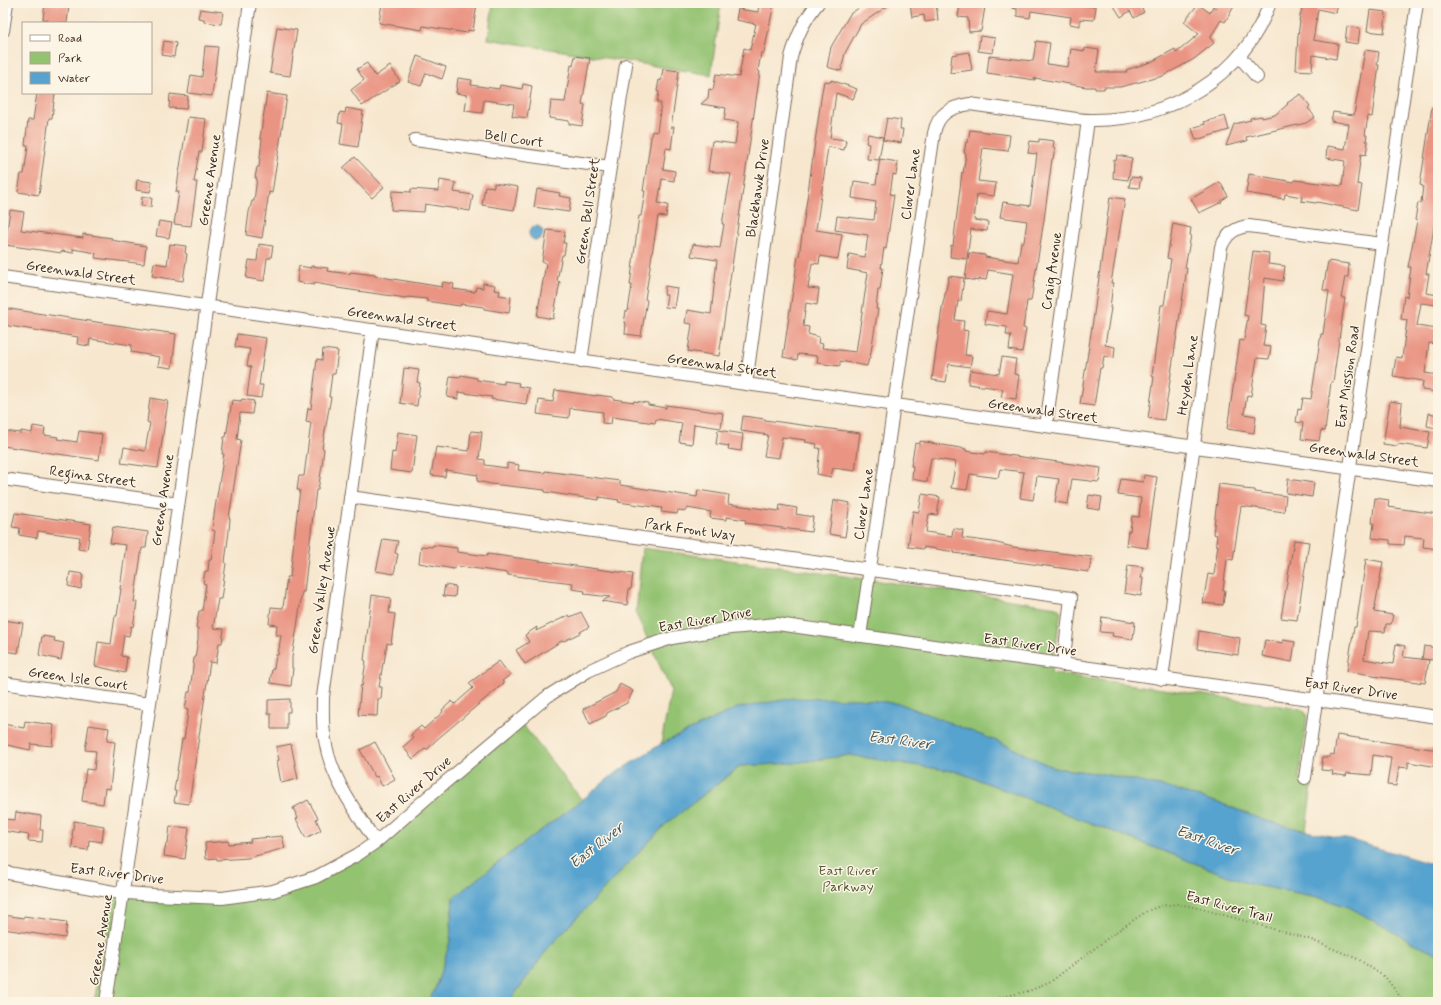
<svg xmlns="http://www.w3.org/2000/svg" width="1441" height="1005" font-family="Mynerve,sans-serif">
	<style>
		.green { fill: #93c271; stroke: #677648 }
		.water { fill: #56a3cf; stroke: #486676 }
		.building { fill: #ea9483 }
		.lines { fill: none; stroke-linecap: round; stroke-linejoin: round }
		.street-casing { stroke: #7d6c5c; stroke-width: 14 }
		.path { stroke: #7d6c5c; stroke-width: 2; stroke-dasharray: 1 3; stroke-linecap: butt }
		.street { stroke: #fff; stroke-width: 12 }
		.labels { text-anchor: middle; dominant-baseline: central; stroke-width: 3; stroke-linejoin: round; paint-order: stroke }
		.street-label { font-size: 14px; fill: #3b2a1e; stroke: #fcf5e5 }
		.park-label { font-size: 14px; fill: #555837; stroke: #fcf5e5 }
		.water-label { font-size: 15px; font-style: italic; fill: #465a65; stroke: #fcf5e5 }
	</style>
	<rect width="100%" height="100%" fill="#fcf5e5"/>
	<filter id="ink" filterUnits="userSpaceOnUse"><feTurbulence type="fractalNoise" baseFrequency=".025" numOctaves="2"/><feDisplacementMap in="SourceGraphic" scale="8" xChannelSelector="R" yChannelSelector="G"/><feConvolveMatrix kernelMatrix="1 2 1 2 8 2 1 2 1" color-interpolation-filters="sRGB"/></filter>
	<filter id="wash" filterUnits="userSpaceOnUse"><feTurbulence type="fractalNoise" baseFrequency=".012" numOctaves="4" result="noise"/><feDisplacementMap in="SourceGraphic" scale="16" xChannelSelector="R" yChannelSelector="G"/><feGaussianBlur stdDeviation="0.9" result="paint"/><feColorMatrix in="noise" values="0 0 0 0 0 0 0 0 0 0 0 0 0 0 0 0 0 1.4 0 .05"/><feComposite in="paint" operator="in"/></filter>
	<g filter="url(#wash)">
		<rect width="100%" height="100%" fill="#f7e7cf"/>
		<!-- green -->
		<g class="green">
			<polygon points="493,3 721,3 711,75 488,39"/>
			<polygon points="642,548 966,593 1056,607 1059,609 1061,612 1051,673 1302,709 1305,712 1307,717 1299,780 1312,784 1306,831 1263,820 1225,805 1173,789 1103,774 1054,768 1004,744 901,704 859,699 737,708 661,744 671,690 636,614"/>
			<polygon points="519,720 582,800 505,857 453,898 450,942 435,990 427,1002 94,1002 114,892 163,896 273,891 357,855"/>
			<polygon points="849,755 958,772 1249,884 1314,896 1349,907 1410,941 1438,954 1438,1002 509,1002 549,947 666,824 741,766 794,763"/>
		</g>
		<!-- water -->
		<g class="water">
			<circle cx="536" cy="233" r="7"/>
			<polygon points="793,698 859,699 901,704 1004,744 1054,768 1103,774 1173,789 1225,805 1263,820 1306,831 1351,840 1438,866 1438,954 1410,941 1349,907 1314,896 1249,884 958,772 849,755 794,763 740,766 666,824 549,947 509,1002 427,1002 435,990 450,942 453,898 505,857 582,800 614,774 661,744 737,708"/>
		</g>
		<g id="blocks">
			<!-- building -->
			<g class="building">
				<polygon points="45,3 69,5 67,23 47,23 48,20 43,19"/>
				<polygon points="382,3 477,3 473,31 468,30 467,33 423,26 422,30 379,23"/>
				<polygon points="759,3 774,3 764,53 761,53 758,71 760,72 719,356 688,351 692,324 685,323 687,310 711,314 717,260 691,256 693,244 720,248 724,224 722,224 731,174 708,171 712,141 735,144 738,124 738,122 724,120 726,108 701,104 708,98 709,89 713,90 716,74 739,77 744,48 750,50 756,24 736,20 738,9 758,12"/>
				<polygon points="866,3 892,3 861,24 845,53 841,71 827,67 831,47 850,14"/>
				<polygon points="910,3 922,3 922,5 936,3 938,20 925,22 924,15 912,17"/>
				<polygon points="1013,3 1082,3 1081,5 1096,7 1094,20 1080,19 1080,26 1070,24 1071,17 1031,11 1030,18 1017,16 1017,9 1012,8"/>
				<polygon points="1112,3 1144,3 1140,5 1144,12 1134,18 1130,11 1121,17"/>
				<polygon points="1218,3 1236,3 1225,22 1221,20 1210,38 1214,43 1194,59 1163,76 1120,87 1104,87 1104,89 1095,89 1095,87 1086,87 1035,78 1035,80 987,73 989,56 1033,61 1036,41 1050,43 1047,64 1068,67 1071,49 1085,51 1085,48 1099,50 1096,72 1127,72 1126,70 1151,62 1175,49 1176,53 1199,34 1184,22 1198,4 1210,13 1213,6 1216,8"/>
				<polygon points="1303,3 1310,4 1310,3 1338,3 1336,13 1318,9 1313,40 1338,44 1336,59 1313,55 1312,71 1296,70 1298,36 1300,21 1299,21"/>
				<polygon points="960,4 985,7 981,31 969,32 968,18 958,17"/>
				<polygon points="200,9 223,12 221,24 204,22 204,19 198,18"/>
				<polygon points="1370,10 1386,12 1384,33 1367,31"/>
				<polygon points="1347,26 1360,28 1358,44 1345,42"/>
				<polygon points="277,27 297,30 290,76 270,73"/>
				<polygon points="980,36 995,38 993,53 978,51"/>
				<polygon points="164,41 176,43 174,57 162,55"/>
				<polygon points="205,46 218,47 212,96 188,93 191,75 202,77"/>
				<polygon points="1365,50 1379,52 1377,65 1379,65 1372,117 1368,116 1365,135 1367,135 1366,141 1368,141 1366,155 1361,154 1357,184 1362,185 1358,210 1317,202 1316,203 1301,201 1302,197 1285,194 1284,199 1246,193 1249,174 1294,182 1295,180 1342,186 1345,161 1326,158 1327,146 1345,149 1349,124 1331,121 1333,112 1354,115"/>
				<polygon points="969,52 972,70 950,73 952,55"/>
				<polygon points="417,56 446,67 442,79 426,73 421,86 408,82"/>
				<polygon points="575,56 590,58 582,104 585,105 582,126 569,124 569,121 549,118 551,101 565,102 571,65 573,66"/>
				<polygon points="367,63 375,76 390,66 400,81 362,106 351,90 364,80 357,69"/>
				<polygon points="663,69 679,71 671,128 674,126 671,149 666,148 663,169 675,171 674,181 662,179 658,203 668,205 666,217 658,216 645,299 647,300 641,336 625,334 626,323 624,323 626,311 628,311 632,285 630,285 639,216 641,216 645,191 643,191 652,131 657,132 661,103 657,103 659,92 657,91 659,80 661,81"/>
				<polygon points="458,78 472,80 471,85 499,89 500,85 522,89 523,84 532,86 527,118 512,116 514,104 484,100 482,113 465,111 467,95 456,93"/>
				<polygon points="831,80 857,89 853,99 836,93 830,138 846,140 844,150 828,147 816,230 842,234 838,259 820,256 819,264 812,263 808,288 819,289 817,305 806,303 803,326 809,327 808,334 819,337 818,343 823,344 822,348 856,352 868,273 847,269 849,254 865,257 868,235 835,230 837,216 874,220 876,202 852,198 854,181 876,184 880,159 898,162 896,175 893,174 890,194 894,195 886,249 884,248 881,268 883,268 880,290 878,290 876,309 878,309 873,339 870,358 869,358 867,366 840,361 840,366 817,363 818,356 798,354 797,360 783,357 798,256 799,256 822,92 824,81 831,82"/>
				<polygon points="37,93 55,93 52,118 49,118 39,195 18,192 21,174 24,174 27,154 28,145 25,145 28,120 33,120"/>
				<polygon points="267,93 287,96 272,193 269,192 262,238 246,235 249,212 252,201 254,201 257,178 255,178 257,167 259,167 262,139 260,138"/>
				<polygon points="170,94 188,96 186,109 169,108"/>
				<polygon points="1301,94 1310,106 1308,108 1315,117 1306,123 1246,137 1247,141 1226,146 1234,124 1251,120 1250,118 1262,116 1262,118 1275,115 1288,104 1287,103"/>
				<polygon points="1432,107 1438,107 1438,181 1436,198 1438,199 1438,204 1426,274 1429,274 1426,293 1438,295 1438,305 1421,303 1417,326 1437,329 1435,344 1429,343 1425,373 1438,375 1437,392 1422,390 1423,381 1393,376 1396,357 1402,358 1407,320 1401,319 1404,296 1407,297 1411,267 1408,267 1417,221 1415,220 1418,203 1421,203 1423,186 1420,185"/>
				<polygon points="346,108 363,111 358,147 340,144 343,124 338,123 340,112 345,113"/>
				<polygon points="1225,116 1229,130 1196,140 1192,128 1205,124 1204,122"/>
				<polygon points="188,117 206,119 202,152 199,152 194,182 197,182 191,226 174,224 179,192 176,192"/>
				<polygon points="887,118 901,120 900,129 903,129 901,143 883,140"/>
				<polygon points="970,130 1010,135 1008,151 983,148 978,181 996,183 994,196 977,194 974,220 988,222 987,231 971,229 967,259 950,257 951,245 953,246 962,172 963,173 966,154 964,153 966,142 968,142"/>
				<polygon points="868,134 883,137 879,160 867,159 869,144 866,143"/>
				<polygon points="1039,139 1054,141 1053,148 1055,148 1053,159 1052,159 1044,220 1031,301 1027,301 1023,328 1026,329 1022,352 1009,350 1011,335 1006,335 1007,327 985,324 987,311 1007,314 1013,274 988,270 986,280 979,279 979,281 965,279 969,253 985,255 985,257 1018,262 1021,242 1024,242 1027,221 1000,217 1003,202 1030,206 1037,154 1028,153 1030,141 1039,142"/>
				<polygon points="1117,155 1132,158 1128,180 1113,178 1114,160 1116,161"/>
				<polygon points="355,157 384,187 372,198 343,168"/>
				<polygon points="1131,177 1141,178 1139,188 1129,187"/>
				<polygon points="137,180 152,182 150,192 136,190"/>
				<polygon points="440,180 456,183 454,192 473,195 470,211 425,204 424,212 391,210 392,191 411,192 411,189 438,191"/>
				<polygon points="1220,182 1228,196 1221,201 1222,202 1199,213 1191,199"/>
				<polygon points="494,183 518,187 514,210 482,205 485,186 494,187"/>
				<polygon points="537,189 560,193 559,196 571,198 569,212 534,207"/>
				<polygon points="142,197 152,198 151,207 141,206"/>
				<polygon points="1110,197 1125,199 1111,283 1113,283 1110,308 1111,308 1105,345 1115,347 1114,358 1104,356 1102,368 1100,368 1094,406 1080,404 1094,314"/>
				<polygon points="10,210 24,212 21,230 83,238 83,234 112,238 111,240 146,246 144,264 95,258 96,253 73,249 73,253 62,251 62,253 5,245"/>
				<polygon points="159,221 172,223 169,238 156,236"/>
				<polygon points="1173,224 1191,228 1190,235 1191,235 1185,268 1187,268 1164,420 1148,418 1154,377 1152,376 1161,305 1164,305 1171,259 1167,258"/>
				<polygon points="547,230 565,232 563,243 566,243 564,255 562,255 557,281 560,282 553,319 537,316 546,263 542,262"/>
				<polygon points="170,244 186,246 185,253 187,254 183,281 152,276 154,263 167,265"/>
				<polygon points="259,244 273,246 271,258 267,258 264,281 246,278 249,260 257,261"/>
				<polygon points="1253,251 1269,253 1268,264 1285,266 1283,281 1265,278 1261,325 1266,326 1263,346 1271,347 1269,359 1257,358 1251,396 1247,395 1244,414 1256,416 1254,433 1227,429 1240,340 1244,341 1248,316 1244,315"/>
				<polygon points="1328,261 1349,264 1348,277 1345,277 1341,298 1345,298 1333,382 1331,382 1325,431 1321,430 1319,441 1301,439 1303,423 1296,422 1298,409 1301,410 1303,398 1311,399 1321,334 1323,334 1329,291 1323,290"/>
				<polygon points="299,266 311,268 311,266 328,268 327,271 350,274 350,272 375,275 375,276 442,287 443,282 454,284 453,289 475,292 476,287 483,288 483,283 495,285 494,290 500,291 499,295 511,297 509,313 484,309 484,307 461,304 460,306 426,301 427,299 407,297 406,298 337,288 337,287 314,283 314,285 297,282"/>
				<polygon points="949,276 964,278 961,301 958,301 955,320 964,321 963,330 968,331 965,355 972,356 970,367 949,364 946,382 932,380 942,308"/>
				<polygon points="665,286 677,288 674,308 665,307 667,295 664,295"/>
				<polygon points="3,308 176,334 172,368 158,366 160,357 131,352 132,345 90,339 89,346 77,344 78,337 3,325"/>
				<polygon points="237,334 266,338 259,385 263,385 261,398 247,396 251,367 247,366 250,349 235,347"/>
				<polygon points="323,349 338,351 335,374 332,374 329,397 331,397 322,448 324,449 322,466 318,490 316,490 304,592 302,592 297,627 292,657 292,668 293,668 291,686 270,683 272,669 274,669 276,655 278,655 281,635 276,635 277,625 269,624 271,607 283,608 287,577 290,577 298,505 300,490 297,490 299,476 304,476 311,423 306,422 308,408 311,409 317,359 322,360"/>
				<polygon points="1002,357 1016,359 1014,374 1019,375 1016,399 1001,397 1003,389 968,384 970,370 999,374"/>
				<polygon points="404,368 419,370 417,382 420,383 417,406 400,403"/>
				<polygon points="461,375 477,378 477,380 504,384 504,381 519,383 518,386 529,388 526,404 491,399 492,397 458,392 458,399 447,397 450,376 460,377"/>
				<polygon points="555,390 596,396 596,395 613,397 613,399 634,402 634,401 648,403 648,405 666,408 666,405 723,413 721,428 694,424 692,444 679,442 682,423 656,419 655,423 612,417 611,424 602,423 603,412 570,408 569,418 537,414 539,400 553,402"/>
				<polygon points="150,398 168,401 158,468 121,463 124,447 145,451 150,423 147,422"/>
				<polygon points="242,399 254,401 252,414 240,413 237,439 241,440 229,518 230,518 229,531 225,562 226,563 221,599 218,599 213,628 224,629 222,643 219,643 216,663 210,662 189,804 174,802 176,791 174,791 182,739 184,739 187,720 188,710 185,709 188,692 190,692 194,658 195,658 198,639 198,628 196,628 199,611 202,611 206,584 203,583 205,571 208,571 209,560 211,560 215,531 212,530 215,508 224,454 222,454 224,437 226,437 232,400 241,401"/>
				<polygon points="1390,401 1402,403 1400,427 1430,432 1427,448 1398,444 1397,446 1383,444"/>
				<polygon points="1429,413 1438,415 1436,428 1427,426"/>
				<polygon points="743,416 765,419 765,420 860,433 855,471 833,468 831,477 817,474 820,448 816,448 817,444 805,442 806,440 782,437 779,458 764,456 768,435 741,431"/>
				<polygon points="33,426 45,428 44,435 58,437 57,439 77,442 79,431 102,434 99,460 3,446 3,431 21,433 21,431 32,433"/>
				<polygon points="718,430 743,434 741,451 728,449 729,446 716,444"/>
				<polygon points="471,431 482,432 479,459 485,460 485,465 507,468 507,463 519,465 518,470 545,473 545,471 620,481 620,485 697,497 698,490 729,495 728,504 779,511 780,505 797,508 796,514 813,517 811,532 745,523 746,520 726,517 726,520 710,518 711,512 687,508 686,511 678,510 677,514 661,512 662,508 618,502 619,500 599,497 599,500 545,492 545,490 491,484 477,481 478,475 446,470 445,477 431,475 436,447 469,451"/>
				<polygon points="398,432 417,435 412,473 390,470 392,452 395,453"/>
				<polygon points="920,441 966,449 966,451 985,454 986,452 1101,468 1099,482 1072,479 1068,504 1055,502 1059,479 1037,476 1033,500 1020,498 1024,472 1000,469 998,478 970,474 967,490 951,488 956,462 931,458 927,482 912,479 913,466 911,466 915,443 920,444"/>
				<polygon points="1144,475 1157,477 1147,548 1126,545 1128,531 1130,531 1132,516 1139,517 1141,498 1118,495 1121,479 1143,482"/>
				<polygon points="1288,479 1314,483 1312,497 1286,493"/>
				<polygon points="1219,484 1243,487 1243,489 1255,490 1255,492 1286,496 1284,512 1241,506 1233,560 1227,559 1223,590 1225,590 1223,605 1203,603 1208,574 1214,575 1218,545 1216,545 1217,535 1213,534"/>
				<polygon points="922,494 940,497 937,515 929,514 926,532 952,536 953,528 963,530 962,538 993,542 1013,547 1092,557 1089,572 954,553 955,552 924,547 924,549 908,547 913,511 919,512"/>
				<polygon points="1089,495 1102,497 1100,510 1087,508"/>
				<polygon points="1375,498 1389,500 1388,507 1438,514 1438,549 1423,547 1424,538 1405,536 1404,545 1390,544 1390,540 1372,538 1374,523 1372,523"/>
				<polygon points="834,500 850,503 845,537 829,534"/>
				<polygon points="15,513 91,524 87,550 78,549 80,537 38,531 37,538 19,535 20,528 12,527"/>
				<polygon points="113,527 148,532 146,548 142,548 134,602 137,602 133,627 131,626 129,636 124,635 121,656 127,657 125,673 95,666 98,642 111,644 115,616 117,616 121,589 120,589 126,545 110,543"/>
				<polygon points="383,539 398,541 395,553 398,554 394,574 376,571"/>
				<polygon points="1294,540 1309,542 1297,620 1281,618"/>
				<polygon points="433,545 457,548 457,552 487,556 487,554 518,558 633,574 631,589 629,589 627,605 602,601 610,597 584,594 585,591 572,589 573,583 508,575 508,573 487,570 455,566 454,569 419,563 421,546 432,547"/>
				<polygon points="1366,559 1383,562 1374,612 1393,615 1391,624 1386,624 1385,632 1368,631 1364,659 1393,664 1396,644 1405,646 1403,657 1429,660 1425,683 1372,676 1372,675 1347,671 1354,627 1356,627"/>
				<polygon points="1128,565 1143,567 1141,578 1143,578 1141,596 1124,593"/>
				<polygon points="70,572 83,574 81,589 68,586"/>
				<polygon points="445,585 456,587 455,597 443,596"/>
				<polygon points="372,595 391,598 389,613 395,614 391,644 387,643 384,663 383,663 379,687 382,687 381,699 378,699 377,716 358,715 361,685 362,686 366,661 364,660"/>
				<polygon points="581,612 589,627 580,632 580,633 564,641 563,640 525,664 516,650 529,642 525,635 537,627 536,631 569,615 570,617"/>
				<polygon points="1102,617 1135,622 1133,639 1112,636 1113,633 1100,632"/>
				<polygon points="3,620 23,623 18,653 4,651 5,645 3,644"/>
				<polygon points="1199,631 1240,638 1238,655 1197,649"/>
				<polygon points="42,636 55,638 54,641 64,643 61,660 39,655"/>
				<polygon points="1265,640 1283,643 1283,640 1295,642 1292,662 1262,656"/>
				<polygon points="1424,646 1438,648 1435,660 1422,659"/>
				<polygon points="499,661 510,675 502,681 504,683 435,741 427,750 426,748 413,759 403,747 413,738 411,735 421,726 424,729 443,712 442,710 452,701 455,704 473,688 469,683"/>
				<polygon points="620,684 633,691 627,703 607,713 606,716 590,724 583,709 616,692"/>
				<polygon points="290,699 290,712 287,712 287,729 271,729 271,714 268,714 268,700"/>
				<polygon points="25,721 54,725 52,746 31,744 30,750 3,744 3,724 24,728"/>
				<polygon points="89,725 109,728 107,741 115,742 110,789 105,788 103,804 82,801 86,769 94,770 96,751 85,750"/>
				<polygon points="1337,735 1438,750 1438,767 1408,762 1408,768 1399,767 1396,786 1387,785 1391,758 1373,755 1371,775 1347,773 1346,776 1332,774 1333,771 1321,770 1323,757 1330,757 1330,754 1334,755"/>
				<polygon points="375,742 395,779 382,786 377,776 375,777 360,750"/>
				<polygon points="291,744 298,779 281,783 277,761 279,760 276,747"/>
				<polygon points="308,800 318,818 316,819 321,830 306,838 296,819 298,818 293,808"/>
				<polygon points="16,812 41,816 40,830 43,830 42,842 28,841 29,835 3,831 3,819 15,820"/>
				<polygon points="74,821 104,826 102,842 89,840 88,850 72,848 73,837 72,837"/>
				<polygon points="170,826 189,828 185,859 164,856 166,843 168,843"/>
				<polygon points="282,836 285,848 248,858 217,860 217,858 206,859 205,843 228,841 229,844 251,842 250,839"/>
				<polygon points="3,915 24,918 24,916 67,922 65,938 3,929"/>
			</g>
		</g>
	</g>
	<g filter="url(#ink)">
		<use href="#blocks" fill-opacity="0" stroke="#7d6c5c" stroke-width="1"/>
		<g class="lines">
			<defs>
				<g id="street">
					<polyline points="3,31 7,3"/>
					<polyline points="1239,56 1257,77"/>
					<polyline points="415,140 610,167"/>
					<polyline points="3,277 746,384 1438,481"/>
					<path d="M373,330l-50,367c0,14 -1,29 2,43 6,39 30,70 51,102"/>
					<polyline points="581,361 610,167 626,65"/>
					<path d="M746,384l45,-327c6,-21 13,-37 27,-54"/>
					<polyline points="1046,426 1088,120"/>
					<polyline points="3,479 178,504"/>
					<polyline points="350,497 1071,598 1063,665"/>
					<path d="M860,636l74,-503c4,-20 17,-26 36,-29 27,4 54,8 81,11 14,2 29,6 43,5 75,0 150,-44 176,-117"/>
					<path d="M1162,679l59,-432c6,-13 14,-20 28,-21l133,18"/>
					<polyline points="3,683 149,704"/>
					<polyline points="1305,778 1417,3"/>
					<polyline points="3,872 114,892 154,895 222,898 273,891 316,877 357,855 376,842 435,791 548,696 588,671 629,652 672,638 730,628 777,624 1438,717"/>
					<polyline points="106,1002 123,892 250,3"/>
				</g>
			</defs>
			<!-- street casing -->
			<use href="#street" class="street-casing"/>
			<!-- path -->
			<polyline class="path" points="980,1002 1029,991 1049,983 1120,929 1147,911 1160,906 1177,904 1199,908 1309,939 1358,959 1386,978 1404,1002"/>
			<!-- street -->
			<use href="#street" class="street"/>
		</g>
	</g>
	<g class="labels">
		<!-- street labels -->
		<g class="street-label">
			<text transform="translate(514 139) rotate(8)">Bell Court</text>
			<text transform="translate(210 180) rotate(-82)">Greene Avenue</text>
			<text transform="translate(911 184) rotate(-82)">Clover Lane</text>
			<text transform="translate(758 188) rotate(-82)">Blackhawk Drive</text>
			<text transform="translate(588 211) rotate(-82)">Green Bell Street</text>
			<text transform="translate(1052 271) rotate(-82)">Craig Avenue</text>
			<text transform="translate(81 273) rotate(8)">Greenwald Street</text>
			<text transform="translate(402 319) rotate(8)">Greenwald Street</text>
			<text transform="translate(722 366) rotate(8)">Greenwald Street</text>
			<text transform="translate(1188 375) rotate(-82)">Heyden Lane</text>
			<text transform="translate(1348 377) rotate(-82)">East Mission Road</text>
			<text transform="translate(1043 411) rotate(8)">Greenwald Street</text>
			<text transform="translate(1364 455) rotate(8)">Greenwald Street</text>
			<text transform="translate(93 477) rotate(8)">Regina Street</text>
			<text transform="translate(163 500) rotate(-82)">Greene Avenue</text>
			<text transform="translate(864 504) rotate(-82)">Clover Lane</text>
			<text transform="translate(690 530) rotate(8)">Park Front Way</text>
			<text transform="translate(322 590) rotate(-82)">Green Valley Avenue</text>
			<text transform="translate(705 620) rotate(-10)">East River Drive</text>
			<text transform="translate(1030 645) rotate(8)">East River Drive</text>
			<text transform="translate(78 679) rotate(8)">Green Isle Court</text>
			<text transform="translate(1351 689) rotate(8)">East River Drive</text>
			<text transform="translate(414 790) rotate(-41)">East River Drive</text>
			<text transform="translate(117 874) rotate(7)">East River Drive</text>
			<text transform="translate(1229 907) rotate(15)">East River Trail</text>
			<text transform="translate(101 940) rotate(-81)">Greene Avenue</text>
		</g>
		<!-- park labels -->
		<g class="park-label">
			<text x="848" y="871">East River<tspan x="848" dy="16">Parkway</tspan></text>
		</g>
		<!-- water labels -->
		<g class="water-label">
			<text transform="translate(900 741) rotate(7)">East River</text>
			<text transform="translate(1207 841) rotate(19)">East River</text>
			<text transform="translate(597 846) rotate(-38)">East River</text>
		</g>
	</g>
	<!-- margin -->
	<rect width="1441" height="1005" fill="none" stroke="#fcf5e5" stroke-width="16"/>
	<!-- legend -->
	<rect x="22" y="22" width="130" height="72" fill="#fcf5e5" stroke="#afa495"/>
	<rect x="30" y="35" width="20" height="6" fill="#ffffff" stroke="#afa495"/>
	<text x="58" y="42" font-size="12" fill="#3b2a1e">Road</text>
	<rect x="30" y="52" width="20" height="12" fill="#93c271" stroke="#afa495"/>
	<text x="58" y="62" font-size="12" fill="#3b2a1e">Park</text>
	<rect x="30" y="72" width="20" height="12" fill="#56a3cf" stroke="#afa495"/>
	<text x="58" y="82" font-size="12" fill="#3b2a1e">Water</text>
</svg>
